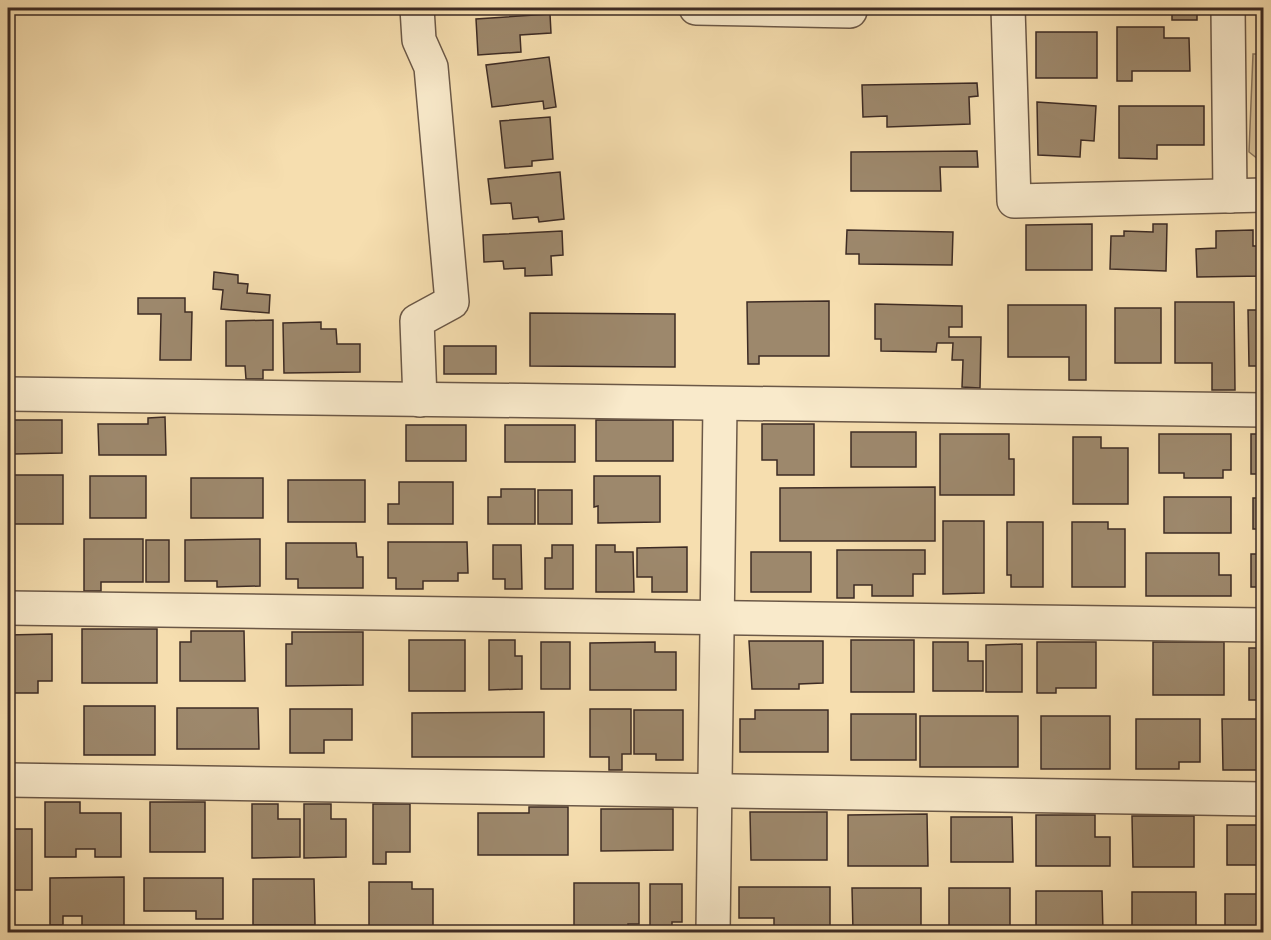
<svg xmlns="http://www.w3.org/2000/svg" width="1271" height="940" font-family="Vollkorn,serif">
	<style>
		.green { fill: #d7c097; stroke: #8a765e; stroke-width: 1.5 }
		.building { fill: #9d886c; stroke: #3d2b24; stroke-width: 1.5 }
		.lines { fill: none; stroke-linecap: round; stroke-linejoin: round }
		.minor-casing { stroke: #6b5847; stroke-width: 36 }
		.minor { stroke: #f9eacb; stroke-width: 33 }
	</style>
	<rect width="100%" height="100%" fill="#f6deaf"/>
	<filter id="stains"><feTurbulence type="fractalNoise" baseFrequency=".00333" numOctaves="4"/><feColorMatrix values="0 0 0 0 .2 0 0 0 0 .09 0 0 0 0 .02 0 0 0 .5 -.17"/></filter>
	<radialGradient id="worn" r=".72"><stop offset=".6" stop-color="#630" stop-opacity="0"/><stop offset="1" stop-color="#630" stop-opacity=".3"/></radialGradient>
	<!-- green -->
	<polygon class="green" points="1253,54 1263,54 1263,163 1249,152"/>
	<!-- building -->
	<g class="building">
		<polygon points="1037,8 1089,8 1089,12 1037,13"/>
		<polygon points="1119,8 1197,8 1197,20 1172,20 1172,10"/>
		<polygon points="550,14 551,33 520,35 521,52 478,55 476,19"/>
		<polygon points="1117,27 1164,27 1164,38 1189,38 1190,71 1132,71 1132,81 1117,81"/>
		<rect x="1036" y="32" width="61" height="46"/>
		<polygon points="549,57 556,107 544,109 543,101 492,107 486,65"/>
		<polygon points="977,83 978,96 969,97 970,124 887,127 887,116 863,117 862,85"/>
		<polygon points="1037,102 1096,106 1094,141 1081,140 1080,157 1038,155"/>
		<polygon points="1119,106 1204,106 1204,145 1157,145 1157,159 1119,158"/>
		<polygon points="550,117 553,159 532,161 532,166 505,168 500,121"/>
		<polygon points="977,151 978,167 940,167 941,191 851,191 851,152"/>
		<polygon points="560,172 564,219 539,222 538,217 513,219 511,203 491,204 488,179"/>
		<polygon points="1092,224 1092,270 1026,270 1026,225"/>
		<polygon points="1153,224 1167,224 1166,271 1110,269 1111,236 1124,236 1124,231 1153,232"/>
		<polygon points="847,230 953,232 952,265 859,264 859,254 846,254"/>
		<polygon points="1253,230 1253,246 1264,246 1264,276 1197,277 1196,249 1216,248 1216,231"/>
		<polygon points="562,231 563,255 551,256 552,275 525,276 525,268 504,269 503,261 484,262 483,235"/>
		<polygon points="214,272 238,275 238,283 248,284 247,293 270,295 269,313 221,309 223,290 213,289"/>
		<polygon points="138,298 185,298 185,312 192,312 191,360 160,360 161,314 138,314"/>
		<polygon points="829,301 829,356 759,356 759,364 748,364 747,302"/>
		<polygon points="1175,302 1234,302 1235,390 1212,390 1212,363 1175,363"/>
		<polygon points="875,304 962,306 962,327 949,327 949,337 981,337 980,388 962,387 963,360 952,360 953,343 937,343 936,352 881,351 881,339 875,339"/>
		<polygon points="1008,305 1086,305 1086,380 1069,380 1069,357 1008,357"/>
		<rect x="1115" y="308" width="46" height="55"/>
		<polygon points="1248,310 1264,310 1264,366 1249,366"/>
		<polygon points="530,313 675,314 675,367 530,366"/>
		<polygon points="273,320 273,370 263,370 263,379 246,379 245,366 226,366 226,321"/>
		<polygon points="321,322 321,329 336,329 337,344 360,344 360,372 284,373 283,323"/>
		<rect x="444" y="346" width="52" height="28"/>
		<polygon points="165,417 166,455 99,455 98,424 148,424 148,418"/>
		<polygon points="14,420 62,420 62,453 14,454"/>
		<rect x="596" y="420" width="77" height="41"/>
		<polygon points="762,424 814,424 814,475 777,475 777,460 762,460"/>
		<rect x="406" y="425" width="60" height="36"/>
		<rect x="505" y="425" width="70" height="37"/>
		<rect x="851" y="432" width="65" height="35"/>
		<polygon points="940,434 1009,434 1009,459 1014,459 1014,495 940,495"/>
		<polygon points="1159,434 1231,434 1231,470 1223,470 1223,478 1184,478 1184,473 1159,473"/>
		<rect x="1251" y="434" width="13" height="40"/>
		<polygon points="1073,437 1101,437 1101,448 1128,448 1128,504 1073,504"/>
		<rect x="8" y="475" width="55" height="49"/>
		<rect x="90" y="476" width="56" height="42"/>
		<polygon points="594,476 660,476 660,522 598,523 598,506 594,507"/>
		<rect x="191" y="478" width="72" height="40"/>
		<rect x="288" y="480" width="77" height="42"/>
		<polygon points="399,482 453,482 453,524 388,524 388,504 399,504"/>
		<polygon points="935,487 935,541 780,541 780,488"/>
		<polygon points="501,489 535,489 535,524 488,524 488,497 501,497"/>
		<rect x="538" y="490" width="34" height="34"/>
		<rect x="1164" y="497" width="67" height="36"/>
		<rect x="1253" y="498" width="11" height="31"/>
		<polygon points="943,521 984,521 984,593 943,594"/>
		<polygon points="1007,522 1043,522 1043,587 1011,587 1011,575 1007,575"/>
		<polygon points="1072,522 1108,522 1108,529 1125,529 1125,587 1072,587"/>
		<polygon points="84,539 143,539 143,582 101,582 101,591 84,591"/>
		<polygon points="260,539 260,586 217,587 217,581 185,581 185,540"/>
		<rect x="146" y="540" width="23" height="42"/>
		<polygon points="388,542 467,542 468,573 458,573 458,581 423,581 423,589 396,589 396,578 388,578"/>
		<polygon points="286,543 356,543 357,557 363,557 363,588 298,588 298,579 286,579"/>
		<polygon points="493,545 521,545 522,589 505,589 505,579 493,579"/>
		<polygon points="552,545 573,545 573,589 545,589 545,558 552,558"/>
		<polygon points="596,545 615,545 615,552 633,552 634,592 596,592"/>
		<polygon points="687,547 687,592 652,592 652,577 637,577 637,548"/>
		<polygon points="837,550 925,550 925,574 913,574 913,596 872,596 872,585 854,585 854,598 837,598"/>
		<rect x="751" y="552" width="60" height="40"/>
		<polygon points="1146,553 1219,553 1219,575 1231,575 1231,596 1146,596"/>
		<polygon points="1251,554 1264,554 1264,599 1262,587 1251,587"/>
		<rect x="82" y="629" width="75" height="54"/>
		<polygon points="191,631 244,631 245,681 180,681 180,642 191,642"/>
		<polygon points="292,632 363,632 363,685 286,686 286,644 292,644"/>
		<polygon points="52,634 52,681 38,681 38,693 8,693 8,635"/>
		<rect x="409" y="640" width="56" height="51"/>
		<polygon points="489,640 515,640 515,656 522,656 522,689 489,690"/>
		<rect x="851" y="640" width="63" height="52"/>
		<polygon points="749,641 823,641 823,683 799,684 799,689 752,689"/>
		<rect x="541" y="642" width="29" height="47"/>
		<polygon points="655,642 655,652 676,652 676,690 590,690 590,643"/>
		<polygon points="933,642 968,642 968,661 983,661 983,691 933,691"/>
		<polygon points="1037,642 1096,642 1096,688 1056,688 1056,693 1037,693"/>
		<rect x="1153" y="642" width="71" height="53"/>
		<polygon points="1022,644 1022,692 986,692 986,645"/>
		<rect x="1249" y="648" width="15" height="52"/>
		<rect x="84" y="706" width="71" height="49"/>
		<polygon points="177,708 258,708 259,749 177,749"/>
		<polygon points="290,709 352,709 352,740 324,740 324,753 290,753"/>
		<polygon points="590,709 631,709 631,754 622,754 622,770 609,770 609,757 590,757"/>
		<polygon points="634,710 683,710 683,760 656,760 656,754 634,754"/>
		<polygon points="755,710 828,710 828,752 740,752 740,719 755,719"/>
		<polygon points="544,712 544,757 412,757 412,713"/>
		<rect x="851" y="714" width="65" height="46"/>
		<rect x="920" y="716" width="98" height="51"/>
		<rect x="1041" y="716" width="69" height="53"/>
		<polygon points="1136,719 1200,719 1200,762 1179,762 1179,769 1136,769"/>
		<polygon points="1222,719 1263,719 1263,770 1223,770"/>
		<polygon points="45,802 80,802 80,813 121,813 121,857 95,857 95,849 76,849 76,857 45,857"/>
		<rect x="150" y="802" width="55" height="50"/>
		<polygon points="252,804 278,804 278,819 300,819 300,857 252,858"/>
		<polygon points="304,804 331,804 331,819 346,819 346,857 304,858"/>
		<polygon points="373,804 410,804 410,852 386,852 386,864 373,864"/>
		<polygon points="529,807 568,807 568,855 478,855 478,813 529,813"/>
		<polygon points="601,809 673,809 673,850 601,851"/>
		<polygon points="750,812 827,812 827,860 751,860"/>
		<polygon points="927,814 928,866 848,866 848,815"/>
		<polygon points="1036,815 1095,815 1095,837 1110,837 1110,866 1036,866"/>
		<polygon points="1132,816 1194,816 1194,867 1133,867"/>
		<polygon points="951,817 1012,817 1013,862 951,862"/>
		<rect x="1227" y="825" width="37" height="40"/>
		<rect x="8" y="829" width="24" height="61"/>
		<polygon points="124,877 124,926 82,926 82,916 63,916 63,925 50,925 50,878"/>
		<polygon points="144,878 223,878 223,919 196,919 196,911 144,911"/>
		<polygon points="253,879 314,879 315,925 253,925"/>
		<polygon points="369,882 412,882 412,889 433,889 433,932 369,932"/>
		<polygon points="574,883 639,883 639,924 628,924 628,932 574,932"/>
		<polygon points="650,884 682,884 682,922 672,922 672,932 650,932"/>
		<polygon points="739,887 830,887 830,932 803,932 803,926 774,926 774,918 739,918"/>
		<polygon points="852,888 921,888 921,932 853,932"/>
		<rect x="949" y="888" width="61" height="43"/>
		<polygon points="1036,891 1102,891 1103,932 1036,932"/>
		<rect x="1132" y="892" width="64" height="40"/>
		<rect x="1225" y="894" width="37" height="38"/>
	</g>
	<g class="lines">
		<defs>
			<g id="minor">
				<polyline points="417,8 419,40 431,67 452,302 417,321 420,400"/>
				<polyline points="696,8 850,11"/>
				<polyline points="1008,8 1014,201 1264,195"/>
				<polyline points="1228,8 1230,196"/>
				<polyline points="8,394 1264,410"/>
				<polyline points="8,608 1264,625"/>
				<polyline points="8,780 1264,799"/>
				<polyline points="713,932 720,405"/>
			</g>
		</defs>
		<!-- minor casing -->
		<use href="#minor" class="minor-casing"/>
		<!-- minor -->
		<use href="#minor" class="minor"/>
	</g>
	<!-- margin -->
	<rect width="1271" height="940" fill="none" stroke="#f6deaf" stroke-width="30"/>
	<rect x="9" y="9" width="1253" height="922" fill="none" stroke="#3d2b24" stroke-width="3"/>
	<rect x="15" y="15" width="1241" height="910" fill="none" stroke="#3d2b24" stroke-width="1.5"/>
	<rect width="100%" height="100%" filter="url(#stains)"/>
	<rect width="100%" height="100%" fill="url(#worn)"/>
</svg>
